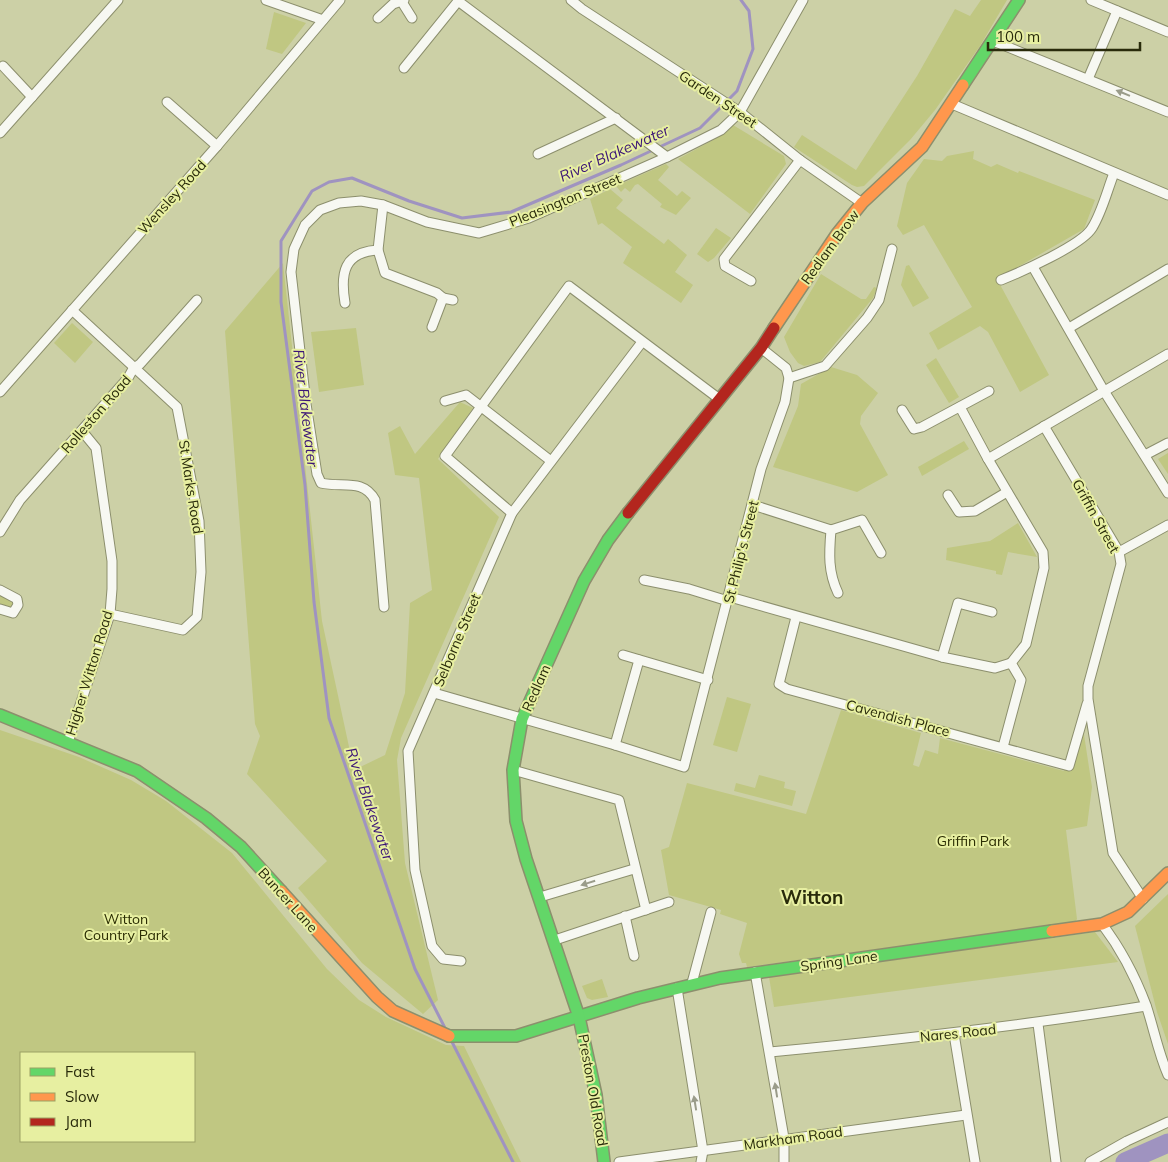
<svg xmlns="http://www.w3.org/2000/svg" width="1168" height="1162" font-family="Mulish,sans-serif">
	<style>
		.green { fill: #c0c782; fill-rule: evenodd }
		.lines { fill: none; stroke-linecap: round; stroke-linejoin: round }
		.stream { stroke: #9f93c0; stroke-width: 3 }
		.river { stroke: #9f93c0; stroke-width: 19 }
		.street-casing { stroke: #8c8f6d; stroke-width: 11 }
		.fast-casing { stroke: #8c8f6d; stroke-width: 14 }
		.slow-casing { stroke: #8c8f6d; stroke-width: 14 }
		.jam-casing { stroke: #8c8f6d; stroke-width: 14 }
		.street { stroke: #f7f8f2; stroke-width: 9 }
		.fast { stroke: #63d668; stroke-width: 11 }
		.slow { stroke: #ff974d; stroke-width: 11 }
		.jam { stroke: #b3261e; stroke-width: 11 }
		.oneway { fill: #9a9c8a }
		.labels { text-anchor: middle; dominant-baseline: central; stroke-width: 4; stroke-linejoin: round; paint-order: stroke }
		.street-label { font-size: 14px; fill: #292b0b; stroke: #e7efa1 }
		.park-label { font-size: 14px; fill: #2b2d03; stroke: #e7efa1 }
		.water-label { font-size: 15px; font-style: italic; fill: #3b1577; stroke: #e7efa1 }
		.district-label { font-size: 19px; font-weight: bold; fill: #292b0b; stroke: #e7efa1 }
	</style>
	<rect width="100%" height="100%" fill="#ccd0a6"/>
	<!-- green -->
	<g class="green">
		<polygon points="981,0 1007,0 980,46 935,110 910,140 864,186 857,187 852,185 794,147 802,135 856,170 917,76 955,9 970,16"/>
		<polygon points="274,12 306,23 282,54 266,49"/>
		<polygon points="733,125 784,156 786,164 750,214 678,159 715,139"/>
		<polygon points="974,151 973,159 991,167 997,164 1018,173 1019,171 1095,200 1084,229 997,279 1049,375 1020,392 988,332 980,326 938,350 929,333 972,307 924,225 903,235 897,226 907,183 924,159 942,161 947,156"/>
		<polygon points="666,164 669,167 658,180 677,196 682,191 691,198 676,215 660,207 662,204 638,184 635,185 630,192 625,188 621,192 616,186"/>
		<polygon points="610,189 623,200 616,208 664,244 668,239 687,255 675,272 693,285 681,303 623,263 632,247 602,223 598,225 590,199"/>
		<polygon points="716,228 731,238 714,258 708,262 697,254"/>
		<polygon points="283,263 322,621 354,770 385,755 405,693 410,603 432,590 419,478 395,475 388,433 400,426 415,454 460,402 473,408 438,459 499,517 401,738 397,760 405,863 438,1000 423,1014 362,963 298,888 327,861 247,774 260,736 255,724 225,331"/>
		<polygon points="909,265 929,298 913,307 901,285 906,266"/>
		<polygon points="821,274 861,299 866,299 874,287 877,288 873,298 820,362 804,366 798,363 790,352 784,337"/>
		<polygon points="72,323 93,342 75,363 54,343"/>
		<polygon points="356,328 364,385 319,392 311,332"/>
		<polygon points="936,358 959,397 949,403 926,365"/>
		<polygon points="831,367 857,375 878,393 861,416 860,424 888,475 857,492 773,467 798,406 801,384"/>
		<polygon points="964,441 969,449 922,476 918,467"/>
		<polygon points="1168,453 1168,474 1158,459"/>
		<polygon points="1018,523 1037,557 1008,552 1002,575 996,574 996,571 946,560 947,548 990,541"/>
		<polygon points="0,594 13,601 12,608 0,606"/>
		<polygon points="727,697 751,704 737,752 713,745"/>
		<polygon points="841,710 921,733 913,765 919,767 925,750 938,754 940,738 1064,771 1083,728 1092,787 1087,826 1066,830 1077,919 1075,922 747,967 746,963 742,963 739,954 747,923 720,914 721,910 669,895 661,850 669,847 687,783 806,814"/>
		<path d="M0,730l79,27 52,23 35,21 66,52 95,116 32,31 27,17 60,28 18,1 57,116h-521zM194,1053v88h-173v-88z"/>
		<polygon points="759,775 785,782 784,788 796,791 792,806 734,791 736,783 755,788"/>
		<polygon points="1168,894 1168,1044 1157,1012 1135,926"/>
		<polygon points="1095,932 1118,962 774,1007 769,977"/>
		<polygon points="602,979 608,997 592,1000 587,998 582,986"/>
	</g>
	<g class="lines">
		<!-- stream -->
		<g class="stream">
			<polyline points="446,1030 415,969 329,718 314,602 305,485 281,302 281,241 312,191 329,182 352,178 409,201 462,218 511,212 621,165 700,128 737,91 753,49 749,11 741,0"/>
			<polyline points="451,1040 513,1162"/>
		</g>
		<!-- river -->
		<polyline class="river" points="1125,1162 1168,1143"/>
		<defs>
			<g id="street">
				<polyline points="266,0 323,20"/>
				<polyline points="571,0 582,9 740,112 800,160 862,203"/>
				<polyline points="1091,0 1168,32"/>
				<polyline points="458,1 667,157"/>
				<polyline points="402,2 412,18"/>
				<polyline points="378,18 393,4 404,0"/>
				<polyline points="993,41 1168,112"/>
				<polyline points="3,66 32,97"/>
				<polyline points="404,68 459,0"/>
				<polyline points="1088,79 1117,11"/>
				<polyline points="167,102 217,146"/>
				<polyline points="952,104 1168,195"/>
				<polyline points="0,133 118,0"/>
				<polyline points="538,154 616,118"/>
				<polyline points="383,205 378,250 385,273 437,293 443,298 432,327"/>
				<polyline points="1033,267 1104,391 1168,493"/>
				<path d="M1001,280c20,-8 81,-35 91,-52 10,-16 15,-37 22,-55"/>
				<polyline points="751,281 725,266 724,259 800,160"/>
				<polyline points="443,298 453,300"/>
				<path d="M345,303c-5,-30 -1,-51 33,-53"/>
				<polyline points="72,310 177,407 199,521 201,572 197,617 183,630 110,614"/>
				<polyline points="1069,328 1168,269"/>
				<polyline points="789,378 825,366 867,318 879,300 892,249"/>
				<polyline points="0,392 217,146 340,0"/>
				<polyline points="445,401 466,395 551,461"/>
				<polyline points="960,407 988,459 1043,552 1044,568 1026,644 1011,663"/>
				<polyline points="902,410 914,429 922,427 989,391"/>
				<polyline points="1044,426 1119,552 1121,564 1088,686 1088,699 1113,853 1143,899"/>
				<polyline points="1145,455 1168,443"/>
				<polyline points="988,459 1168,354"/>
				<polyline points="948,495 959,512 975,511 1007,492"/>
				<polyline points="753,505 831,530 862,520 881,553"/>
				<polyline points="512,513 445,456 569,286 718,398"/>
				<path d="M831,530c-2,24 -3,42 7,63"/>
				<polyline points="0,532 20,500 128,378 133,369 140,364 197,300"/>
				<polyline points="1119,552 1168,525"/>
				<polyline points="644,580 689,589 728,601"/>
				<polyline points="0,590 17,599 18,605 13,613 0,609"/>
				<polyline points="730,597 942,657 995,668 1011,663"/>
				<path d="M384,607l-9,-107c-12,-22 -33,-12 -54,-17l-4,-9 -11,-70 -15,-132 3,-23 11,-24 15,-15 19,-7 22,-2 22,4 44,17 52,11 50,-15 138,-61 54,-27 19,-18 63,-112"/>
				<polyline points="796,617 779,684 787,689 1069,766 1087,704"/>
				<polyline points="623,655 708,680"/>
				<polyline points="942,657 958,603 992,612"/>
				<polyline points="434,693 615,745 684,767 761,469 785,402 789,378 786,368 761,348"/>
				<polyline points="68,742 110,614 112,589 112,561 96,448 82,431"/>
				<polyline points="615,745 639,660"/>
				<polyline points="1003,747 1021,680 1011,663"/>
				<polyline points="513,770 619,800 646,910"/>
				<polyline points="540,897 634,869"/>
				<polyline points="625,916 634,956"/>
				<path d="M1102,924c19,25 33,52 44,81 8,24 12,47 22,70"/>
				<polyline points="555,940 669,902"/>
				<polyline points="461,961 443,959 432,946 415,870 408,751 512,513 642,342"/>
				<polyline points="755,972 784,1138 784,1162"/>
				<polyline points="692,983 711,912"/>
				<polyline points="677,988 703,1151 701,1162"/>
				<polyline points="1038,1024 1056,1162"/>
				<polyline points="954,1034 975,1162"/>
				<path d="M770,1052c126,-12 251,-26 376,-46"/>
				<polyline points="619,1162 966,1115"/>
				<polyline points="1090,1162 1127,1141 1168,1122"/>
			</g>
			<g id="fast">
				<polyline points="963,85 1019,0"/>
				<polyline points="0,715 137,771 206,818 241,847 281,891"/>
				<polyline points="449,1036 516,1036 638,998 720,978 1052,931"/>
				<polyline points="604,1162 596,1095 579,1017 526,859 516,821 513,770 522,719 584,581 608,540 628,513"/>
			</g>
			<g id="slow">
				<polyline points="774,328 837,234 862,203 922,147 963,85"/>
				<polyline points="281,891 377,997 393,1011 449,1036"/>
				<polyline points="1052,931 1102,924 1128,912 1168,873"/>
			</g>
			<polyline id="jam" points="628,513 761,348 774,328"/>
		</defs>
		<!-- street casing -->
		<use href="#street" class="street-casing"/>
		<!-- fast casing -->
		<use href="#fast" class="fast-casing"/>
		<!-- slow casing -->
		<use href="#slow" class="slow-casing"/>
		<!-- jam casing -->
		<use href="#jam" class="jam-casing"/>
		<!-- street -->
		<use href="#street" class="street"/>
		<!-- fast -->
		<use href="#fast" class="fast"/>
		<!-- slow -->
		<use href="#slow" class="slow"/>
		<!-- jam -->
		<use href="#jam" class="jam"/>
	</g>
	<!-- one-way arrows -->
	<defs><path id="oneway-solid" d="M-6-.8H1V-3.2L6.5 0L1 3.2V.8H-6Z" transform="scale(1.25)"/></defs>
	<g class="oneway">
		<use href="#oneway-solid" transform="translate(1123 93) rotate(-158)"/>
		<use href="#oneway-solid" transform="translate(588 883) rotate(163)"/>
		<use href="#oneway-solid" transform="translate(776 1090) rotate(-99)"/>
		<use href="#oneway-solid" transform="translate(695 1103) rotate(-99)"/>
	</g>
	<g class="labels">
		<!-- street labels -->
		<g class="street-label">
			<text transform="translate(718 99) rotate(34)">Garden Street</text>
			<text transform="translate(172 197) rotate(-48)">Wensley Road</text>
			<text transform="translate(565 200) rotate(-22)">Pleasington Street</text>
			<text transform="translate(830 247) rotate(-54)">Redlam Brow</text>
			<text transform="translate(96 414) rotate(-49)">Rolleston Road</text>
			<text transform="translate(191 487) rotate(81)">St Marks Road</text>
			<text transform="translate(1096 516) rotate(61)">Griffin Street</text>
			<text transform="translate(741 552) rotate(-76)">St Philip's Street</text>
			<text transform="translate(457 640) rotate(-67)">Selborne Street</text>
			<text transform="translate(89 673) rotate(-73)">Higher Witton Road</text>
			<text transform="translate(536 688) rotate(-66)">Redlam</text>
			<text transform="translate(898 718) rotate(15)">Cavendish Place</text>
			<text transform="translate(288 900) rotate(48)">Buncer Lane</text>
			<text transform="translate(839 961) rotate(-8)">Spring Lane</text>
			<text transform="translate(958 1033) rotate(-6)">Nares Road</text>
			<text transform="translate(593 1090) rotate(80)">Preston Old Road</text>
			<text transform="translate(793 1138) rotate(-8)">Markham Road</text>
		</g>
		<!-- park labels -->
		<g class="park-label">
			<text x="973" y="841">Griffin Park</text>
			<text x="126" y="919">Witton<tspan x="126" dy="16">Country Park</tspan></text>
		</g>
		<!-- water labels -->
		<g class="water-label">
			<text transform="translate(614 153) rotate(-24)">River Blakewater</text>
			<text transform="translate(306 408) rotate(83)">River Blakewater</text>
			<text transform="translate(370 804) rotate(71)">River Blakewater</text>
		</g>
		<!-- district labels -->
		<g class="district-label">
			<text x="812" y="897">Witton</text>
		</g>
	</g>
	<!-- legend -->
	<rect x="20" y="1052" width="175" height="90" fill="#e7efa1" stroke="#9ba165"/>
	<rect x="30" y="1068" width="25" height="8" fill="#63d668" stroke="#9ba165"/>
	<text x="65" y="1077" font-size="15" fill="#292b0b">Fast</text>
	<rect x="30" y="1093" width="25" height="8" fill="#ff974d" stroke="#9ba165"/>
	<text x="65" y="1102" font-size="15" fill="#292b0b">Slow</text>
	<rect x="30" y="1118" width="25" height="8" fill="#b3261e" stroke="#9ba165"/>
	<text x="65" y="1127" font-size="15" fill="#292b0b">Jam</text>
	<!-- scale -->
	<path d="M988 42v8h152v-8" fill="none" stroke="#292b0b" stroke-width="2.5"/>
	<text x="996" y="42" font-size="15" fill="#292b0b" stroke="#e7efa1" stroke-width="4" paint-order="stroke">100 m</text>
</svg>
